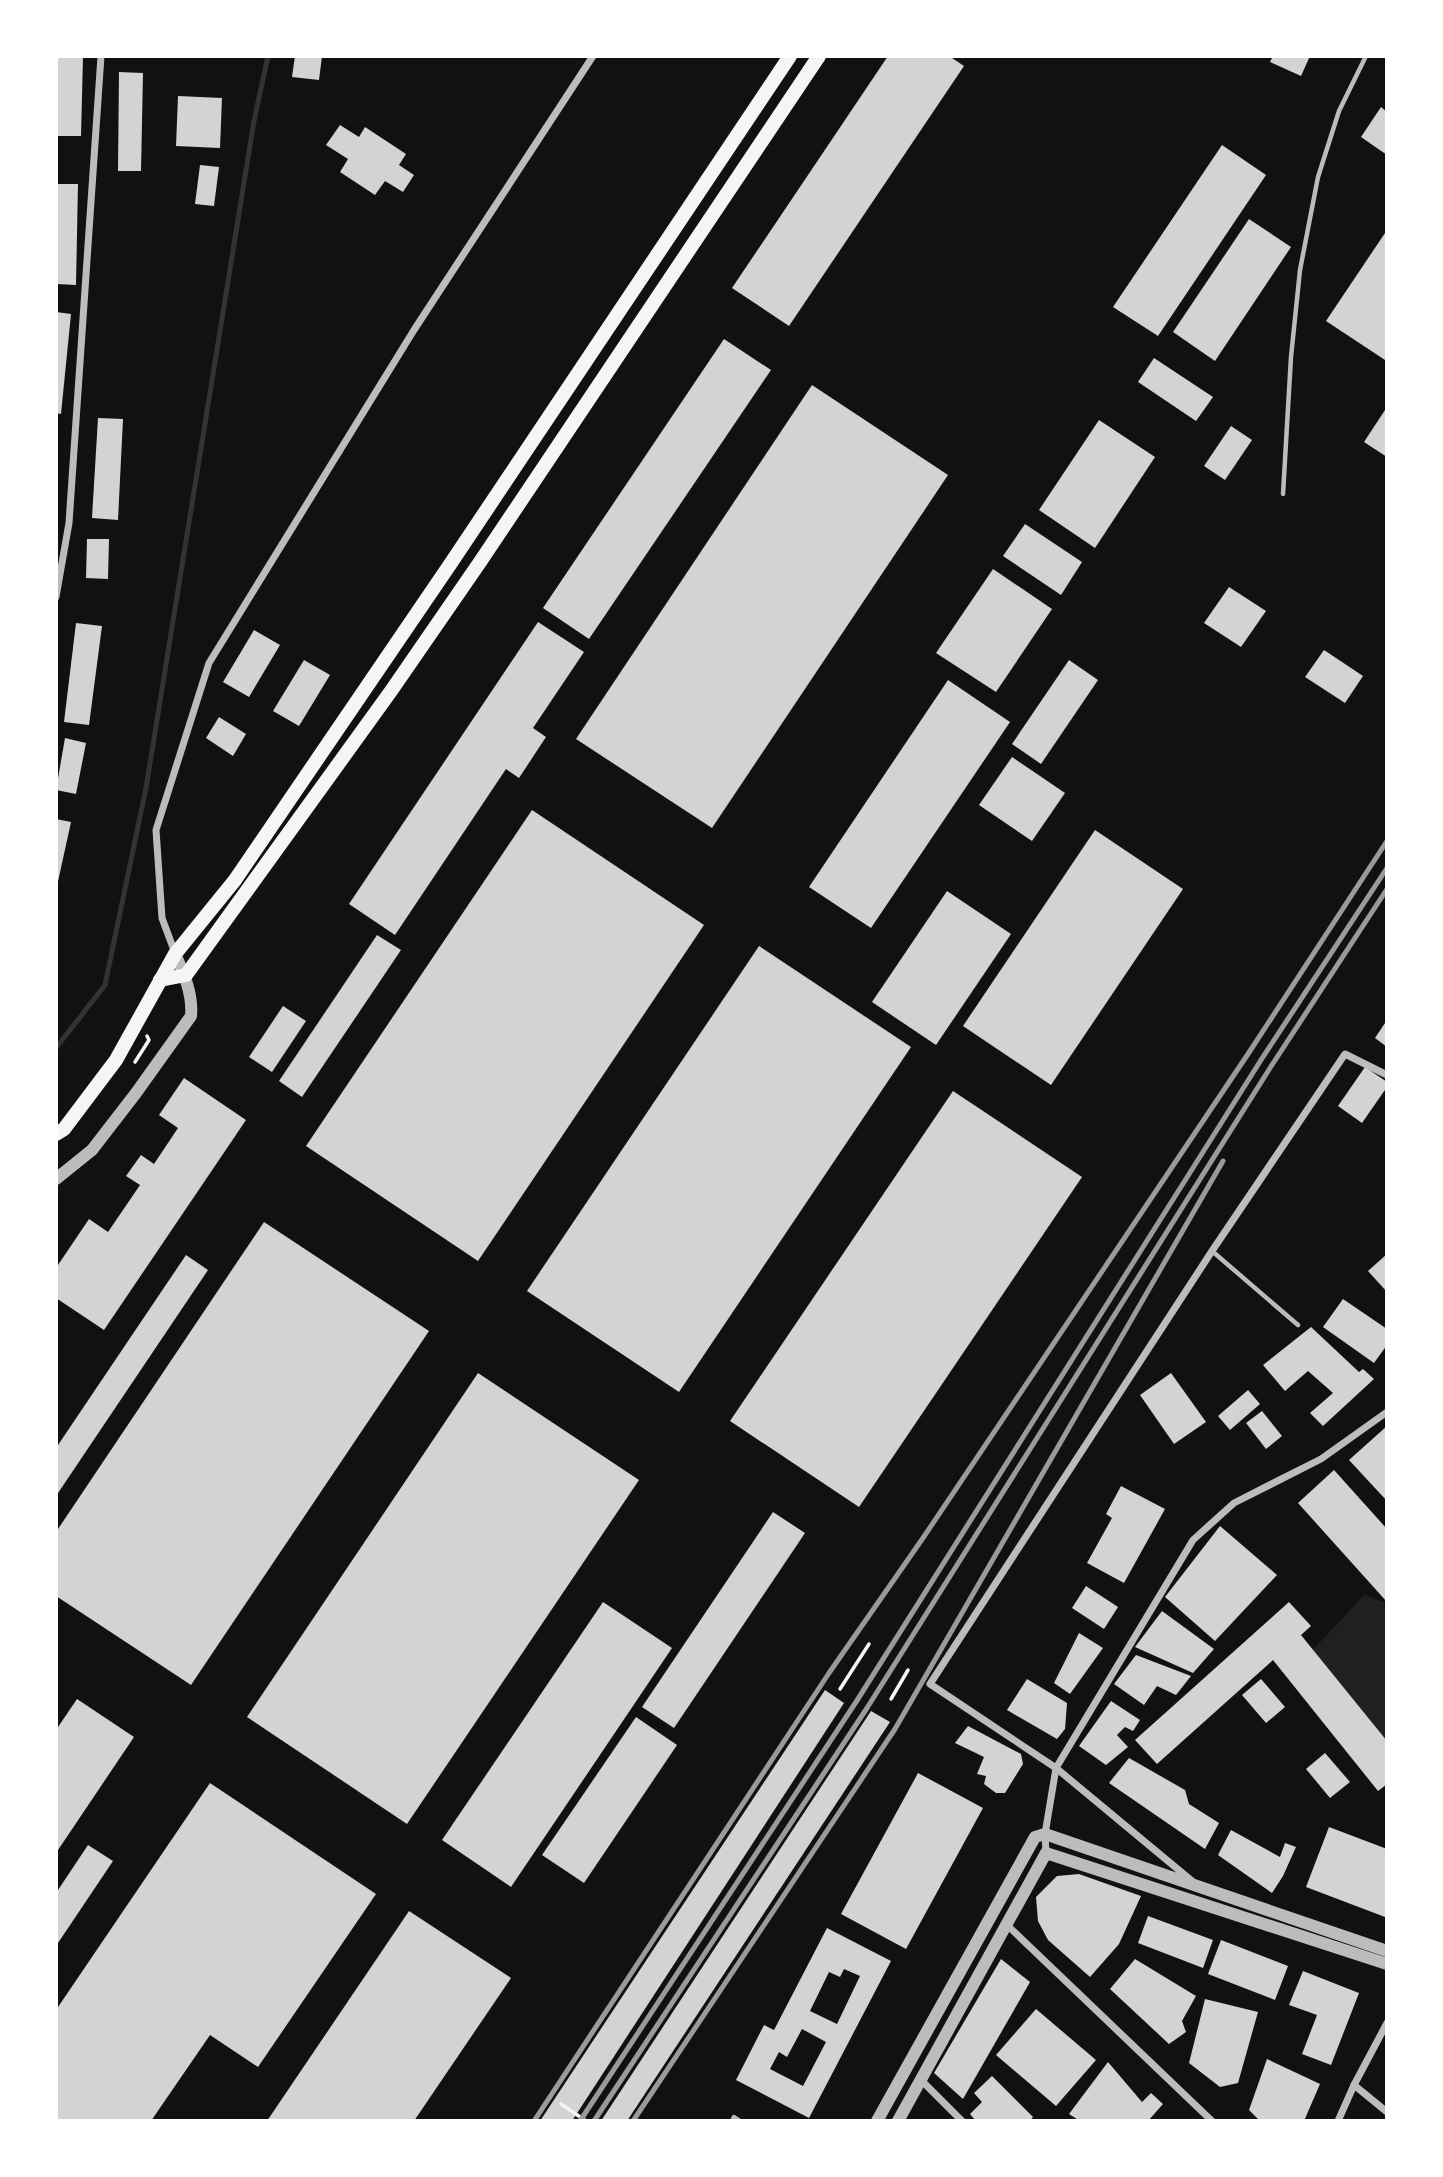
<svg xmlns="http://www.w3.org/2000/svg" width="1443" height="2177" font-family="Jost,sans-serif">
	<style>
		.green { fill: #202020 }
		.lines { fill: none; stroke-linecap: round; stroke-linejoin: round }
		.stream { stroke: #333; stroke-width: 5 }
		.building { fill: #d3d3d3; fill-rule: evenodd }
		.path { stroke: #f5f5f5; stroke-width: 3.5 }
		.service { stroke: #bcbcbc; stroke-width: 4.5 }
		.minor { stroke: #bcbcbc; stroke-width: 7 }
		.tertiary { stroke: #bcbcbc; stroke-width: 12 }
		.secondary { stroke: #f5f5f5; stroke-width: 14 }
		.rail { stroke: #9a9a9a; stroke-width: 5 }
	</style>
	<rect width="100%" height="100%" fill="#111"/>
	<!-- green -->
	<polygon class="green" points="1364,1595 1387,1603 1387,1741 1313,1650"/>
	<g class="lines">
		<!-- stream -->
		<polyline class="stream" points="56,1048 105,985 146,788 254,121 268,56"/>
	</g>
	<!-- building -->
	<g class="building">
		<polygon points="58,56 83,56 81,136 56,136"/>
		<polygon points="295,56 322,56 319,80 292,77"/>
		<polygon points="888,56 949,56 964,66 789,326 732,288"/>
		<polygon points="1273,56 1310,56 1301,76 1270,62"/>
		<polygon points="119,72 143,73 141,171 118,171"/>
		<polygon points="178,96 222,98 220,148 176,146"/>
		<polygon points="1381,107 1387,112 1387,155 1361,137"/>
		<polygon points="340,125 359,137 365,127 406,154 399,165 414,175 403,192 385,181 375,195 340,172 348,159 326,145"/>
		<polygon points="1222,145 1266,175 1158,336 1113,307"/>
		<polygon points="200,165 219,167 214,206 195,204"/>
		<polygon points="56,184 78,184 76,285 56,284"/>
		<polygon points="1249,219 1291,247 1215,361 1173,332"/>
		<polygon points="1387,230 1387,356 1385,360 1326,321"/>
		<polygon points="56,312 71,314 61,414 56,413"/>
		<polygon points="724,339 771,370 589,639 543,608"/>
		<polygon points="1154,358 1213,397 1196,421 1138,382"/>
		<polygon points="812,385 948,475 712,828 576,739"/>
		<polygon points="1387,407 1387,457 1364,442"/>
		<polygon points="98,418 123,419 118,520 92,518"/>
		<polygon points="1099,420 1155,457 1095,548 1039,510"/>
		<polygon points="1231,426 1252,440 1225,480 1204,466"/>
		<polygon points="1025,524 1082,562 1061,595 1003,556"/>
		<polygon points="87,539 109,539 108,579 86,578"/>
		<polygon points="993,569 1052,609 996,692 936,653"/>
		<polygon points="1229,587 1266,611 1241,647 1204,623"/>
		<polygon points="538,622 584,652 533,728 546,737 519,778 506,769 395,935 349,904"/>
		<polygon points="76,623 102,626 89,725 64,722"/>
		<polygon points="254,630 280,645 249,697 223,682"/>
		<polygon points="1324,650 1363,676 1345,703 1305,677"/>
		<polygon points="304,660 330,675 299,726 273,711"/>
		<polygon points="1069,660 1098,680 1041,764 1012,744"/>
		<polygon points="948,680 1010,722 871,928 809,887"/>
		<polygon points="219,717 246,734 233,756 206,738"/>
		<polygon points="65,738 86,743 76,794 56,790"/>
		<polygon points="1012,757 1065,793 1032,841 979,805"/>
		<polygon points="532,810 704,925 478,1261 306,1146"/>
		<polygon points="56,819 71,822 57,886 56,886"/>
		<polygon points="1095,830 1183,889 1051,1085 963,1026"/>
		<polygon points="947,891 1011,934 936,1045 872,1002"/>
		<polygon points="377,935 401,950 302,1097 279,1081"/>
		<polygon points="759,946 911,1047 679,1392 527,1291"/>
		<polygon points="283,1006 306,1021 272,1072 249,1057"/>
		<polygon points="1387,1020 1387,1047 1375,1038"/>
		<polygon points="1365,1067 1387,1082 1387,1087 1362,1123 1338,1106"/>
		<polygon points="184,1078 246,1120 104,1330 56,1298 56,1268 89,1219 108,1232 140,1185 126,1176 141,1155 154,1164 178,1128 159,1115"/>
		<polygon points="953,1091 1082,1177 859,1507 730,1421"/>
		<polygon points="264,1222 429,1331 191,1685 56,1596 56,1532"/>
		<polygon points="1387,1254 1387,1292 1368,1271"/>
		<polygon points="186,1255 208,1270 56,1496 56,1448"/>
		<polygon points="1343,1299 1387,1329 1387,1345 1374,1363 1323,1327"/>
		<polygon points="1311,1327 1359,1372 1363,1369 1374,1379 1323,1426 1310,1413 1333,1393 1308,1371 1285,1391 1263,1365"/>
		<polygon points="478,1373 639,1480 407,1824 247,1717"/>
		<polygon points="1171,1373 1206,1422 1174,1444 1140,1395"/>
		<polygon points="1248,1390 1260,1404 1230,1430 1218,1416"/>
		<polygon points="1262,1411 1282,1436 1266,1449 1246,1423"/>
		<polygon points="1387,1426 1387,1501 1349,1460"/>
		<polygon points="1334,1470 1387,1529 1387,1602 1298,1503"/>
		<polygon points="1121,1486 1165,1509 1124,1583 1087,1563 1112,1518 1106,1514"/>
		<polygon points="773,1512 805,1533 674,1728 642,1707"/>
		<polygon points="1220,1526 1277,1575 1215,1641 1165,1597"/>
		<polygon points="1086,1586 1118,1607 1104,1629 1072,1608"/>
		<polygon points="603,1602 672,1648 511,1887 442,1840"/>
		<polygon points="1289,1602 1311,1626 1301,1635 1387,1741 1387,1784 1378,1791 1273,1660 1157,1764 1135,1740"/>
		<polygon points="1162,1611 1214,1649 1193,1673 1135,1647"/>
		<polygon points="1079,1633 1103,1648 1070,1694 1054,1683"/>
		<polygon points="1136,1655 1191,1676 1176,1695 1157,1686 1144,1705 1114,1684"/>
		<polygon points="1027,1679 1067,1703 1065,1729 1057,1739 1007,1710"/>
		<polygon points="1261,1679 1285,1707 1266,1723 1242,1695"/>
		<polygon points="825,1690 844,1703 572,2121 540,2121"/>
		<polygon points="77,1699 134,1737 56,1853 56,1730"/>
		<polygon points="1111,1701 1140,1720 1133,1731 1125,1727 1117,1735 1128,1747 1106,1765 1079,1746"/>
		<polygon points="871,1711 890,1722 627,2121 601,2121"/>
		<polygon points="636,1717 677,1745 584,1883 542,1855"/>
		<polygon points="968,1726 1021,1754 1023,1764 1005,1793 996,1793 984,1784 986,1776 977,1774 984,1757 955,1743"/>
		<polygon points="1325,1753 1350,1782 1330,1798 1306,1769"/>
		<polygon points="1129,1758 1185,1790 1189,1804 1219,1823 1205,1849 1109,1783"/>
		<polygon points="918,1773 983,1808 906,1949 841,1914"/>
		<polygon points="210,1783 376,1894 258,2067 210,2035 151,2121 56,2121 56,2010"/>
		<polygon points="1329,1827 1387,1849 1387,1911 1385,1917 1306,1887"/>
		<polygon points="1231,1830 1280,1857 1285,1843 1296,1847 1283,1876 1272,1893 1218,1855"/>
		<polygon points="88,1845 113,1861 56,1946 56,1893"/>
		<polygon points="1079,1874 1141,1896 1119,1944 1090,1977 1048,1940 1038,1921 1036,1897 1057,1876"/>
		<polygon points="409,1911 511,1978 414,2121 267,2121"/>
		<polygon points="1148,1916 1213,1940 1203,1968 1138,1943"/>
		<path d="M827,1928l64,33 -82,157 -73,-38 28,-55 10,5zM844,1969l16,7 -23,48 -27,-13 19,-39 11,5zM802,2029l24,13 -23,44 -33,-17 9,-17 8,5z"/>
		<polygon points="1221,1940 1288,1966 1275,2000 1208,1974"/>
		<polygon points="1001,1959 1030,1982 963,2099 934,2073"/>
		<polygon points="1135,1959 1196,1996 1182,2021 1186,2032 1169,2044 1110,1989"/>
		<polygon points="1303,1971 1359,1993 1331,2065 1302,2054 1317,2015 1289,2005"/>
		<polygon points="1205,1999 1258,2012 1238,2083 1220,2087 1189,2063"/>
		<polygon points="1036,2009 1096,2060 1056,2106 996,2055"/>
		<polygon points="1267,2059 1320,2084 1304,2121 1260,2121 1249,2110"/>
		<polygon points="1108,2062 1142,2102 1151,2093 1163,2104 1148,2121 1080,2121 1069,2114"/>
		<polygon points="992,2076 1033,2117 1030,2121 976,2121 970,2114 982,2102 974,2093"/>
	</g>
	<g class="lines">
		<!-- path -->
		<g class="path">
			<polyline points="135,1062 149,1040 147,1036"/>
			<polyline points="840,1689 869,1644"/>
			<polyline points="891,1699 908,1670"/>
			<polyline points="561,2104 586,2121"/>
		</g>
		<!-- service -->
		<g class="service">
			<polyline points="1283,494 1291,357 1300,270 1318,177 1339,111 1366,56"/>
			<polyline points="1212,1251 1298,1325"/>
			<polyline points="732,2121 734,2117 740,2121"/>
		</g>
		<!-- minor -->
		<g class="minor">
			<polyline points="56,597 69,523 101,56"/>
			<polyline points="175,953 162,918 156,830 209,663 414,330 593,56"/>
			<polyline points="1046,1853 1045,1834 1056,1768 1193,1540 1234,1503 1321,1459 1387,1412"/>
			<polyline points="1192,1881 1056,1768 930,1684 1212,1251 1345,1054 1387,1075"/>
			<polyline points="1007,1925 1212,2121"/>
			<polyline points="920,2079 962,2121"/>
			<polyline points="1354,2085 1387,2112"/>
			<polyline points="1338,2121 1354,2085 1387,2023"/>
		</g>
		<!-- tertiary -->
		<g class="tertiary">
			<path d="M56,1179l36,-29 44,-57 55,-77c2,-21 -7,-43 -16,-62"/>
			<polyline points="877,2121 1035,1837 1045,1834 1387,1951"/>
			<polyline points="898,2121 1046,1853 1387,1964"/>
		</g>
		<!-- secondary -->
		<g class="secondary">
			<polyline points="160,980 186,975 391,691 480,562 819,56"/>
			<polyline points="56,1134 64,1129 116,1060 175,954 235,880 451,563 790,56"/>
		</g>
		<!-- rail -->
		<g class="rail">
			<polyline points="534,2121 829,1673 923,1538 1250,1051 1387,841"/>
			<polyline points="580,2121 856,1702 1261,1060 1387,868"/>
			<polyline points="594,2121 867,1708 1270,1068 1387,889"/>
			<polyline points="633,2121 895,1729 1223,1161"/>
		</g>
	</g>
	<!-- border -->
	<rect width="1443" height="2177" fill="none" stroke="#ffffff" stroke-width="116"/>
</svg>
